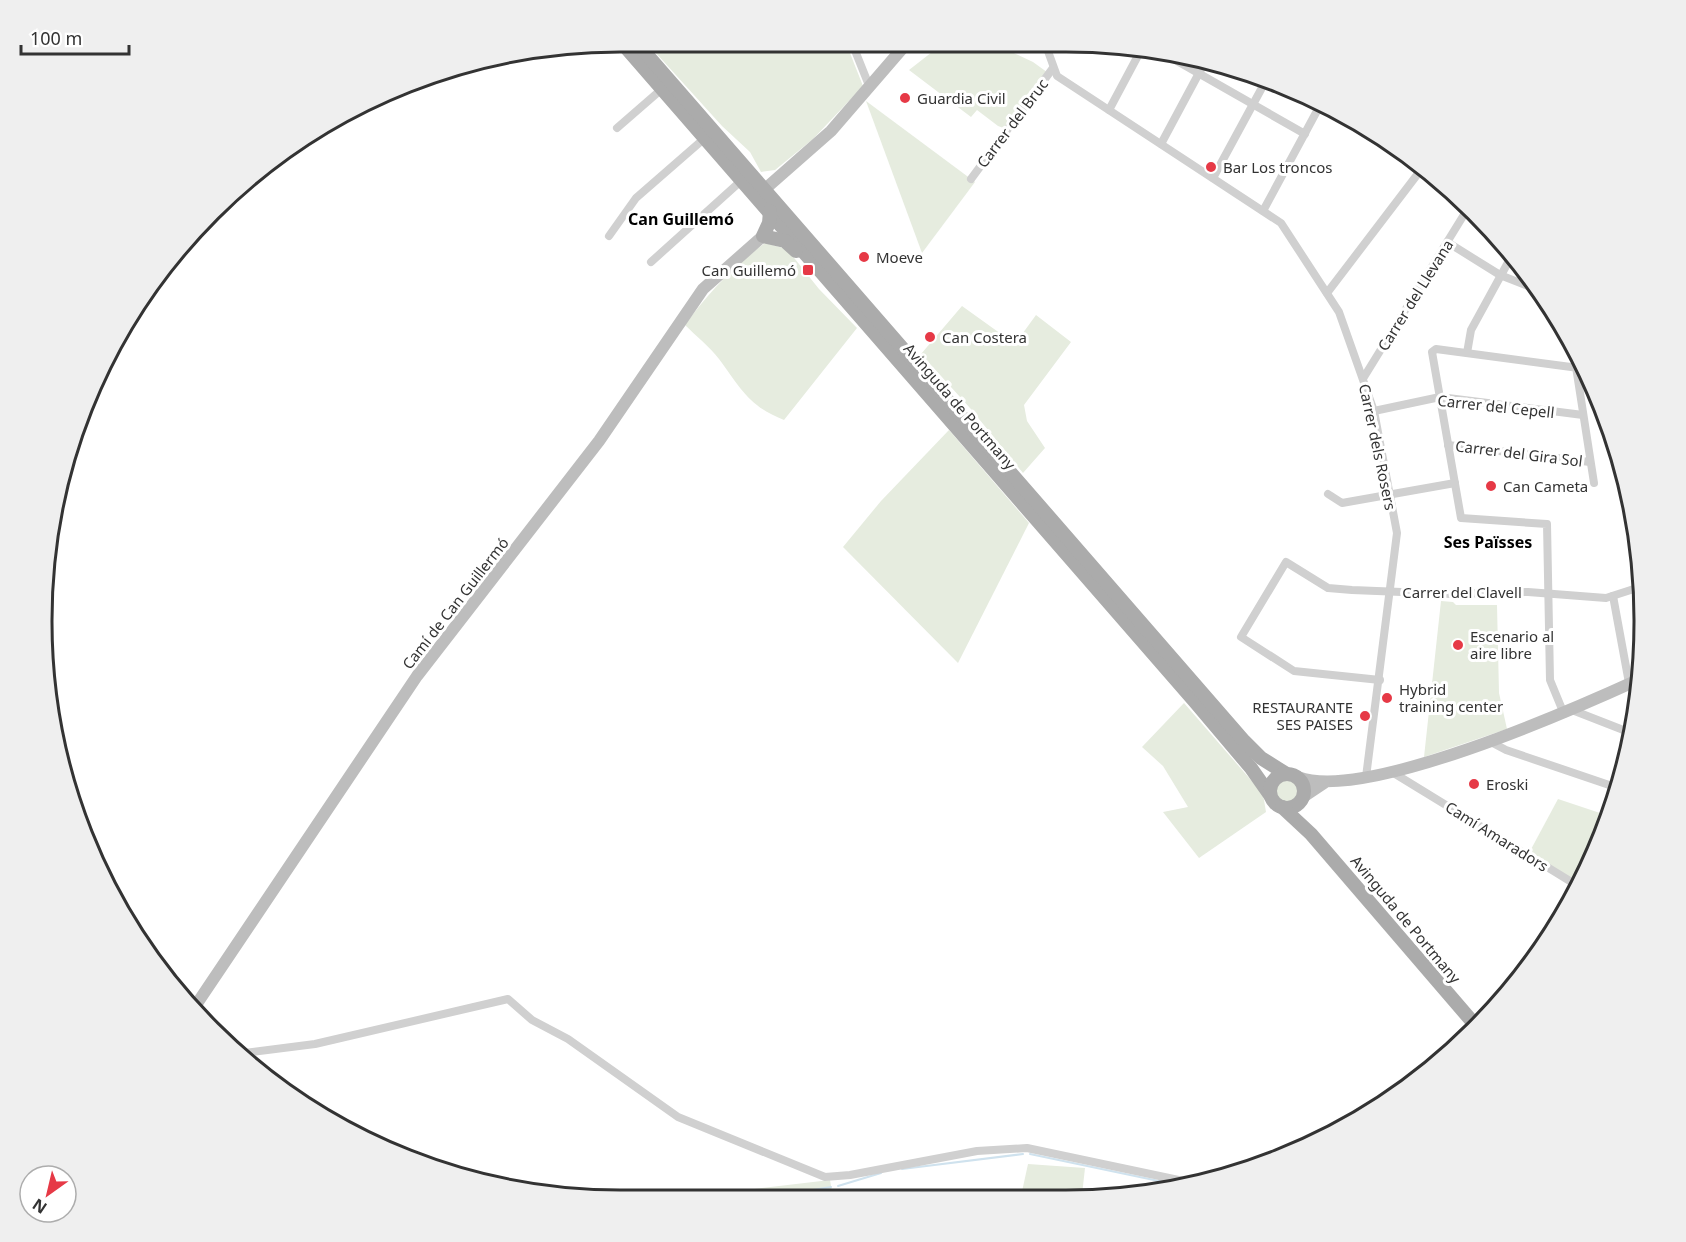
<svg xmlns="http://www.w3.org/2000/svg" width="1686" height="1242" font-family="'Noto Sans',sans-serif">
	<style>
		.green { fill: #e6ecdf }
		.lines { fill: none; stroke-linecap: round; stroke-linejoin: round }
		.stream { stroke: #cfe2ee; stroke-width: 2 }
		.street { stroke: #d0d0d0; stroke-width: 8 }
		.secondary { stroke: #bdbdbd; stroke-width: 12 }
		.primary { stroke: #ababab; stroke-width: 14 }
		.poi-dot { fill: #e63946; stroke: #fff; stroke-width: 2 }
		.labels { text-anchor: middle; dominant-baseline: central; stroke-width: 6; stroke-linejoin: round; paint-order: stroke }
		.poi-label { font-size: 15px; fill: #333; stroke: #fff; text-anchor: start }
		.street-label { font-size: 15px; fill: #333; stroke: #fff }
		.neighbourhood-label { font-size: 16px; font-weight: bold; fill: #000; stroke: #fff }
		.rim { fill: none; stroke: #333; stroke-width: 3 }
	</style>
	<rect width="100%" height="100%" fill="#fff"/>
	<!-- green -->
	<g class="green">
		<polygon points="646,42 846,43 863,86 813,139 775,170 761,172 750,152 722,126"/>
		<polygon points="937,43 992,43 1033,62 1051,75 1009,130 998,126 977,110 971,117 909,70 941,45 935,45"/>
		<polygon points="866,101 975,182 922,253"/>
		<path d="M765,243l22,6 32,40 38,39 -73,92c-36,-14 -44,-33 -65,-61 -10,-13 -23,-23 -34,-34 24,-33 48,-58 80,-82z"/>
		<polygon points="962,306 1015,344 1036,315 1071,342 1024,405 1027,421 1045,448 1023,473 970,408 921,354"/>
		<polygon points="949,430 1029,523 958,663 843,547 881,501"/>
		<polygon points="1441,601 1453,602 1456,605 1497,605 1499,693 1507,729 1424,757"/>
		<polygon points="1184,703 1263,794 1266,812 1199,858 1163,812 1188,807 1163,766 1142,747"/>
		<circle cx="1287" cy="790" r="13"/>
		<polygon points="1558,799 1609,816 1579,883 1529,853"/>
		<polygon points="1028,1164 1085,1168 1082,1195 1021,1196"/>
		<polygon points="830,1180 833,1197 730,1198 746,1190"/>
	</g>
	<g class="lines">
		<!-- stream -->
		<g class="stream">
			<polyline points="1030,1154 1173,1184"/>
			<polyline points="902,1169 1023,1154"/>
			<polyline points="838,1186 881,1173"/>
			<polyline points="766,1198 831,1187"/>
		</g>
		<!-- street -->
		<g class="street">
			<polyline points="852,43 870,88"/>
			<polyline points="1045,43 1057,76 1281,223 1339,312 1374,411 1397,533 1366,777"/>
			<polyline points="1163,53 1305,134"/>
			<polyline points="1109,110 1141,50"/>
			<polyline points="617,128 663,88"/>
			<polyline points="1374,134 1396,148"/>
			<polyline points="1161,144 1206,60"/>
			<polyline points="1213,178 1264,84"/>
			<polyline points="971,179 1053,68"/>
			<polyline points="1263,211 1318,109"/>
			<polyline points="609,236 636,198 706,137"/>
			<polyline points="1447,242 1500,275 1538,290"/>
			<polyline points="651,262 742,180"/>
			<polyline points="1327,293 1420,171"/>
			<polyline points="1467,353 1471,330 1511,257"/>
			<polyline points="1576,367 1594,483"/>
			<polyline points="1364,377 1465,213"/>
			<polyline points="1374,411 1440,397 1583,415"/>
			<polyline points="1448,445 1590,462"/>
			<polyline points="1328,494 1342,503 1455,483"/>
			<polyline points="1633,525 1630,526 1642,601"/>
			<polyline points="1613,596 1629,683"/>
			<polyline points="1380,680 1294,671 1241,637 1286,562 1328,588 1352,590 1451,594 1528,592 1606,598 1643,586"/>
			<polyline points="1572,710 1631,733"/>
			<polyline points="1564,714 1550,680 1547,524 1461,518 1432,352 1436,349 1586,369"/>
			<polyline points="1489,741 1506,750 1618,788"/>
			<polyline points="1392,772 1578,886"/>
			<polyline points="237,1054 315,1044 508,999 532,1020 568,1039 678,1117 825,1177 850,1175 977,1151 1027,1148 1188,1182"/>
		</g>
		<!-- secondary -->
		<g class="secondary">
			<polyline points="765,189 831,131 907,43"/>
			<path d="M1298,777c67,25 274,-67 342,-98"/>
			<polyline points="1303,797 1324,783"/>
			<polyline points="194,1008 417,676 599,441 703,289 763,236"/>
		</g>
		<!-- primary -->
		<g class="primary">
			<polyline points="621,42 1196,703 1251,768 1270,795"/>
			<polyline points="636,42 1244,741 1261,758 1285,773"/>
			<polyline points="770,211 769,223 763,236 785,241 796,251"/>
			<circle cx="1287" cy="791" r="17"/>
			<polyline points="1282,807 1311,834 1476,1026"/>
		</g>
	</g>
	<!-- markers -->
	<g class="poi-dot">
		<circle cx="905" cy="98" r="6"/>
		<circle cx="1211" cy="167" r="6"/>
		<circle cx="864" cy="257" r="6"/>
		<rect x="802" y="264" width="12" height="12" rx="3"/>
		<circle cx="930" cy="337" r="6"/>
		<circle cx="1491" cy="486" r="6"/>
		<circle cx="1458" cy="645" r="6"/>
		<circle cx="1387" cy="698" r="6"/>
		<circle cx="1365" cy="716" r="6"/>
		<circle cx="1474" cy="784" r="6"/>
	</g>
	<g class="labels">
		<!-- poi labels -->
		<g class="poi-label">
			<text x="917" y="98">Guardia Civil</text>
			<text x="1223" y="167">Bar Los troncos</text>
			<text x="876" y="257">Moeve</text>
			<text x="796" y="270" text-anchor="end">Can Guillemó</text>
			<text x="942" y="337">Can Costera</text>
			<text x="1503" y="486">Can Cameta</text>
			<text x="1470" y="636">Escenario al<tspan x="1470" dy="17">aire libre</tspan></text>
			<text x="1399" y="689">Hybrid<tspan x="1399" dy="17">training center</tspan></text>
			<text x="1353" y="707" text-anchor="end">RESTAURANTE<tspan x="1353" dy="17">SES PAISES</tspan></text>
			<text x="1486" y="784">Eroski</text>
		</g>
		<!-- street labels -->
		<g class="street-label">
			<text transform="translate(1012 123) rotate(-53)">Carrer del Bruc</text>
			<text transform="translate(1415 295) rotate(-58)">Carrer del Llevana</text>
			<text transform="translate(960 406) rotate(49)">Avinguda de Portmany</text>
			<text transform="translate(1496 406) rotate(6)">Carrer del Cepell</text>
			<text transform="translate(1378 447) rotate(78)">Carrer dels Rosers</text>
			<text transform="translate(1519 453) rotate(7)">Carrer del Gira Sol</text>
			<text x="1462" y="592">Carrer del Clavell</text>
			<text transform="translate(455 603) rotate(-52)">Camí de Can Guillermó</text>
			<text transform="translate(1497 836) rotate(32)">Camí Amaradors</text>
			<text transform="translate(1406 919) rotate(50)">Avinguda de Portmany</text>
		</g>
		<!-- neighbourhood labels -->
		<g class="neighbourhood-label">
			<text x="681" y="219">Can Guillemó</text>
			<text x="1488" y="542">Ses Païsses</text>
		</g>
	</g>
	<!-- crop -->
	<path d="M0 0H1686V1242H0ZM620 52H1066A568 568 0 0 1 1634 620V622A568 568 0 0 1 1066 1190H620A568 568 0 0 1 52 622V620A568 568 0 0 1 620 52Z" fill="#efefef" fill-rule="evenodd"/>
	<path class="rim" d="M620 52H1066A568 568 0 0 1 1634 620V622A568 568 0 0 1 1066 1190H620A568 568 0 0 1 52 622V620A568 568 0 0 1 620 52Z"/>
	<!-- north arrow -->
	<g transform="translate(48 1194) rotate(214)"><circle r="28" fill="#ffffff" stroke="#adadad" stroke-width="1.5"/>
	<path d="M0-4.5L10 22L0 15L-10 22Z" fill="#e63946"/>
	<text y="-9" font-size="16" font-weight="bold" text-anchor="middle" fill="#333333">N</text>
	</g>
	<!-- scale -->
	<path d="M21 45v9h108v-9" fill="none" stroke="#333333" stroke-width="3"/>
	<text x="30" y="45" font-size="18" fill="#333333" stroke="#ffffff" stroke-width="4.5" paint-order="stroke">100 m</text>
</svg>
